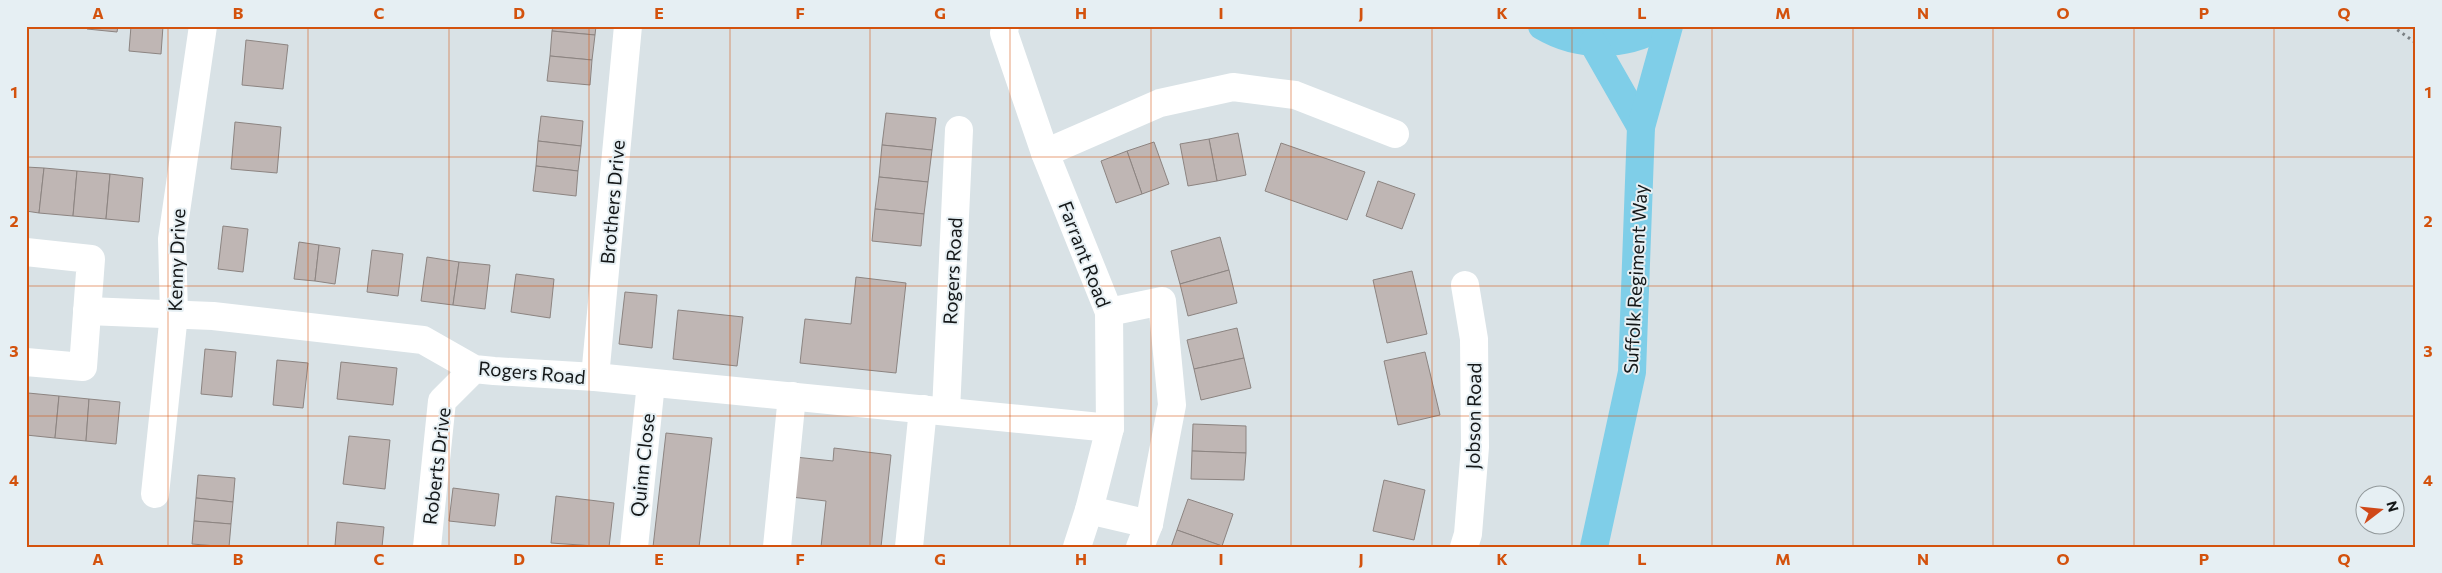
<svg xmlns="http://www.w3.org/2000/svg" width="2442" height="573" font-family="Commissioner,sans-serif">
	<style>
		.building { fill: #bfb6b4; stroke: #8c8481 }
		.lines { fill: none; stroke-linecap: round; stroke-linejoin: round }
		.path { stroke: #7b8184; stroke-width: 3; stroke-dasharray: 2.5 4; stroke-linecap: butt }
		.minor { stroke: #fff; stroke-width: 28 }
		.major { stroke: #7fcee8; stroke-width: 28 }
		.grid { fill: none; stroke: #d3520d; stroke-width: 1; stroke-opacity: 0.55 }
		.labels { text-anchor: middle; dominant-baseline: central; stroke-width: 4; stroke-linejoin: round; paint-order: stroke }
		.street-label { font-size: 19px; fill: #141718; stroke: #e6eff3 }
		.neatline { fill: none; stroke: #d3520d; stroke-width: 2 }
		.grid-label { font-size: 16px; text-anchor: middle; font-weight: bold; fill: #d3520d }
	</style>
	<rect width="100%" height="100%" fill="#d9e2e6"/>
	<!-- building -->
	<g class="building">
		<polygon points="87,26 118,26 117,32 87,29"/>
		<polygon points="131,26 163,26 161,54 129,51"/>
		<polygon points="553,26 596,26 595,35 552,31"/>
		<polygon points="552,31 595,35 592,60 550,56"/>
		<polygon points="246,40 288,45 283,89 242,85"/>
		<polygon points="550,56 592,60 590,85 547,81"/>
		<polygon points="886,113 936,118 932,150 882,145"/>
		<polygon points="541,116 583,121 581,146 538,141"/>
		<polygon points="235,122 281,127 277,173 231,169"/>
		<polygon points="1238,133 1246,175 1217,181 1209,139"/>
		<polygon points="1209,139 1217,181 1188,186 1180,144"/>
		<polygon points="538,141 581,146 578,171 536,166"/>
		<polygon points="1154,142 1169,184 1142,194 1127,151"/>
		<polygon points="1281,143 1365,172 1347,220 1265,191"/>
		<polygon points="882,145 932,150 928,182 879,177"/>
		<polygon points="1127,151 1142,194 1116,203 1101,161"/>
		<polygon points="536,166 578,171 576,196 533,191"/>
		<polygon points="26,167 44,168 39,213 26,211"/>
		<polygon points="44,168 77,171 73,216 39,213"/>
		<polygon points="77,171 110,174 106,219 73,216"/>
		<polygon points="110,174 143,178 139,222 106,219"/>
		<polygon points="879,177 928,182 924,214 875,209"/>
		<polygon points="1378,181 1415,194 1402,229 1366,216"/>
		<polygon points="875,209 924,214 921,246 872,241"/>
		<polygon points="223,226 248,229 243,272 218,269"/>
		<polygon points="1220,237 1229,270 1180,284 1171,251"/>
		<polygon points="299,242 319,245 315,281 294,279"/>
		<polygon points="319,245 340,248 335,284 315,281"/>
		<polygon points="372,250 403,254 398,296 367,292"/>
		<polygon points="427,257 459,262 453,305 421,301"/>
		<polygon points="459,262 490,265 485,309 453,305"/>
		<polygon points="1229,270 1237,303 1188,316 1180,284"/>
		<polygon points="1412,271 1427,334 1387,343 1373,280"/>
		<polygon points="516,274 554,279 550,318 511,312"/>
		<polygon points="856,277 906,283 896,373 800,363 805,319 851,324"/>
		<polygon points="625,292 657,295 652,348 619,344"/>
		<polygon points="678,310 743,317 737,366 673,359"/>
		<polygon points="1237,328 1244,358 1194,369 1187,340"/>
		<polygon points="205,349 236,352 232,397 201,394"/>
		<polygon points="1425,352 1440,415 1398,425 1384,361"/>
		<polygon points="1244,358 1251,388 1201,400 1194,369"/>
		<polygon points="277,360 308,363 303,408 273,405"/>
		<polygon points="341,362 397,368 393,405 337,399"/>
		<polygon points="28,393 59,396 55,438 26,435"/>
		<polygon points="59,396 89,399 86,441 55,438"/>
		<polygon points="89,399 120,402 116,444 86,441"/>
		<polygon points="1193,424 1246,426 1246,453 1192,451"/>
		<polygon points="666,433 712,438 699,547 653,547"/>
		<polygon points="349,436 390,440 385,489 343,484"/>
		<polygon points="834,448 891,455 881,547 821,547 826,501 791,497 795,457 833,461"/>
		<polygon points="1192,451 1246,453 1244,480 1191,479"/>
		<polygon points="198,475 235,478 233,502 196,498"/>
		<polygon points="1384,480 1425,490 1414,540 1373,531"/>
		<polygon points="453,488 499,494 495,526 449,521"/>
		<polygon points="556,496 614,503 609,547 551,543"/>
		<polygon points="196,498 233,502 231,524 194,521"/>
		<polygon points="1188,499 1233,514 1222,546 1177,530"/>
		<polygon points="194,521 231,524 229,547 192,544"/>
		<polygon points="337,522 384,527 382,547 335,546"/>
		<polygon points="1177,530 1222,546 1222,547 1171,547"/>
	</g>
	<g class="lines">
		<!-- path -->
		<polyline class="path" points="2392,26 2416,43"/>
		<!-- minor -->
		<g class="minor">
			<polyline points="1005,26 1004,33 1045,153 1109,312 1110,428 1089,510 1077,547"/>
			<polyline points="1045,153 1160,103 1233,87 1295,95 1395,134"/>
			<polyline points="26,252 91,259 83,367 26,362"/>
			<polyline points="87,311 213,316 423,340 474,369 494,371 595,377 1110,428"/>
			<polyline points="1109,312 1162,301 1172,405 1149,524 1140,547"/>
			<polyline points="595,377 628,26"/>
			<polyline points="946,411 959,130"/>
			<polyline points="155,494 174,314 172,239 203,26"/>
			<polyline points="1089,510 1149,524"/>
			<polyline points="427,547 442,401 474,369"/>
			<polyline points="634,547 651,383"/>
			<polyline points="777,547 792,396"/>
			<polyline points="909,547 923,409"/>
			<polyline points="1464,547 1468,534 1475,447 1474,339 1465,285"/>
		</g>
		<!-- major -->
		<g class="major">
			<path d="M1542,26c37,22 82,21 119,0"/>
			<polyline points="1593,43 1641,127"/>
			<polyline points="1594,547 1632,372 1641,127 1669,26"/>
		</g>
	</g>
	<!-- grid -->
	<path class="grid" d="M168,26v521M308,26v521M449,26v521M589,26v521M730,26v521M870,26v521M1010,26v521M1151,26v521M1291,26v521M1432,26v521M1572,26v521M1712,26v521M1853,26v521M1993,26v521M2134,26v521M2274,26v521M26,157h2390M26,286h2390M26,416h2390"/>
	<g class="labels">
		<!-- street labels -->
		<g class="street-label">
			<text transform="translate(612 202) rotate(-85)">Brothers Drive</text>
			<text transform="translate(1085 254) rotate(69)">Farrant Road</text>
			<text transform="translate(176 260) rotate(-88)">Kenny Drive</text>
			<text transform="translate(952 271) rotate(-87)">Rogers Road</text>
			<text transform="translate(1635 279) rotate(-87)">Suffolk Regiment Way</text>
			<text transform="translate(532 372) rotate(5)">Rogers Road</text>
			<text transform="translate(1473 416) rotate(-89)">Jobson Road</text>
			<text transform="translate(642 465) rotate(-84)">Quinn Close</text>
			<text transform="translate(436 466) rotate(-83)">Roberts Drive</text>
		</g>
	</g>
	<!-- border -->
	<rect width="2442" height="573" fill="none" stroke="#e6eff3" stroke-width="55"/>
	<!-- north arrow -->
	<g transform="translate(2380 510) rotate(74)"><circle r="24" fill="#e6eff3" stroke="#92999b"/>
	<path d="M0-4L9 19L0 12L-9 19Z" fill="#d04818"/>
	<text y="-8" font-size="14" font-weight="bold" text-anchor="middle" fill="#141718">N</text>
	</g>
	<rect x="28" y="28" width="2386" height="518" class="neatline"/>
	<g class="grid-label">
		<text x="98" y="19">A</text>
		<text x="238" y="19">B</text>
		<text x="379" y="19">C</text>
		<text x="519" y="19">D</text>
		<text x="659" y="19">E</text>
		<text x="800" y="19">F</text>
		<text x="940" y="19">G</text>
		<text x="1081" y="19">H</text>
		<text x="1221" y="19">I</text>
		<text x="1361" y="19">J</text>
		<text x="1502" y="19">K</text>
		<text x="1642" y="19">L</text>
		<text x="1783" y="19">M</text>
		<text x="1923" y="19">N</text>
		<text x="2063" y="19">O</text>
		<text x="2204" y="19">P</text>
		<text x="2344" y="19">Q</text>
		<text x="14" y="98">1</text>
		<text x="2428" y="98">1</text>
		<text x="14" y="227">2</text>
		<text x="2428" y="227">2</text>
		<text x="14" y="357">3</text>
		<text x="2428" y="357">3</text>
		<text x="14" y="486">4</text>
		<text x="2428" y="486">4</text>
		<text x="98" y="565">A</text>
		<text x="238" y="565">B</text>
		<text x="379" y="565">C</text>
		<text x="519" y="565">D</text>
		<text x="659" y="565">E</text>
		<text x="800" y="565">F</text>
		<text x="940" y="565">G</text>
		<text x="1081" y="565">H</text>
		<text x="1221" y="565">I</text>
		<text x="1361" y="565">J</text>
		<text x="1502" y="565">K</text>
		<text x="1642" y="565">L</text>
		<text x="1783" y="565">M</text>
		<text x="1923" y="565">N</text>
		<text x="2063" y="565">O</text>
		<text x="2204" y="565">P</text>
		<text x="2344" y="565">Q</text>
	</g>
</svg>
